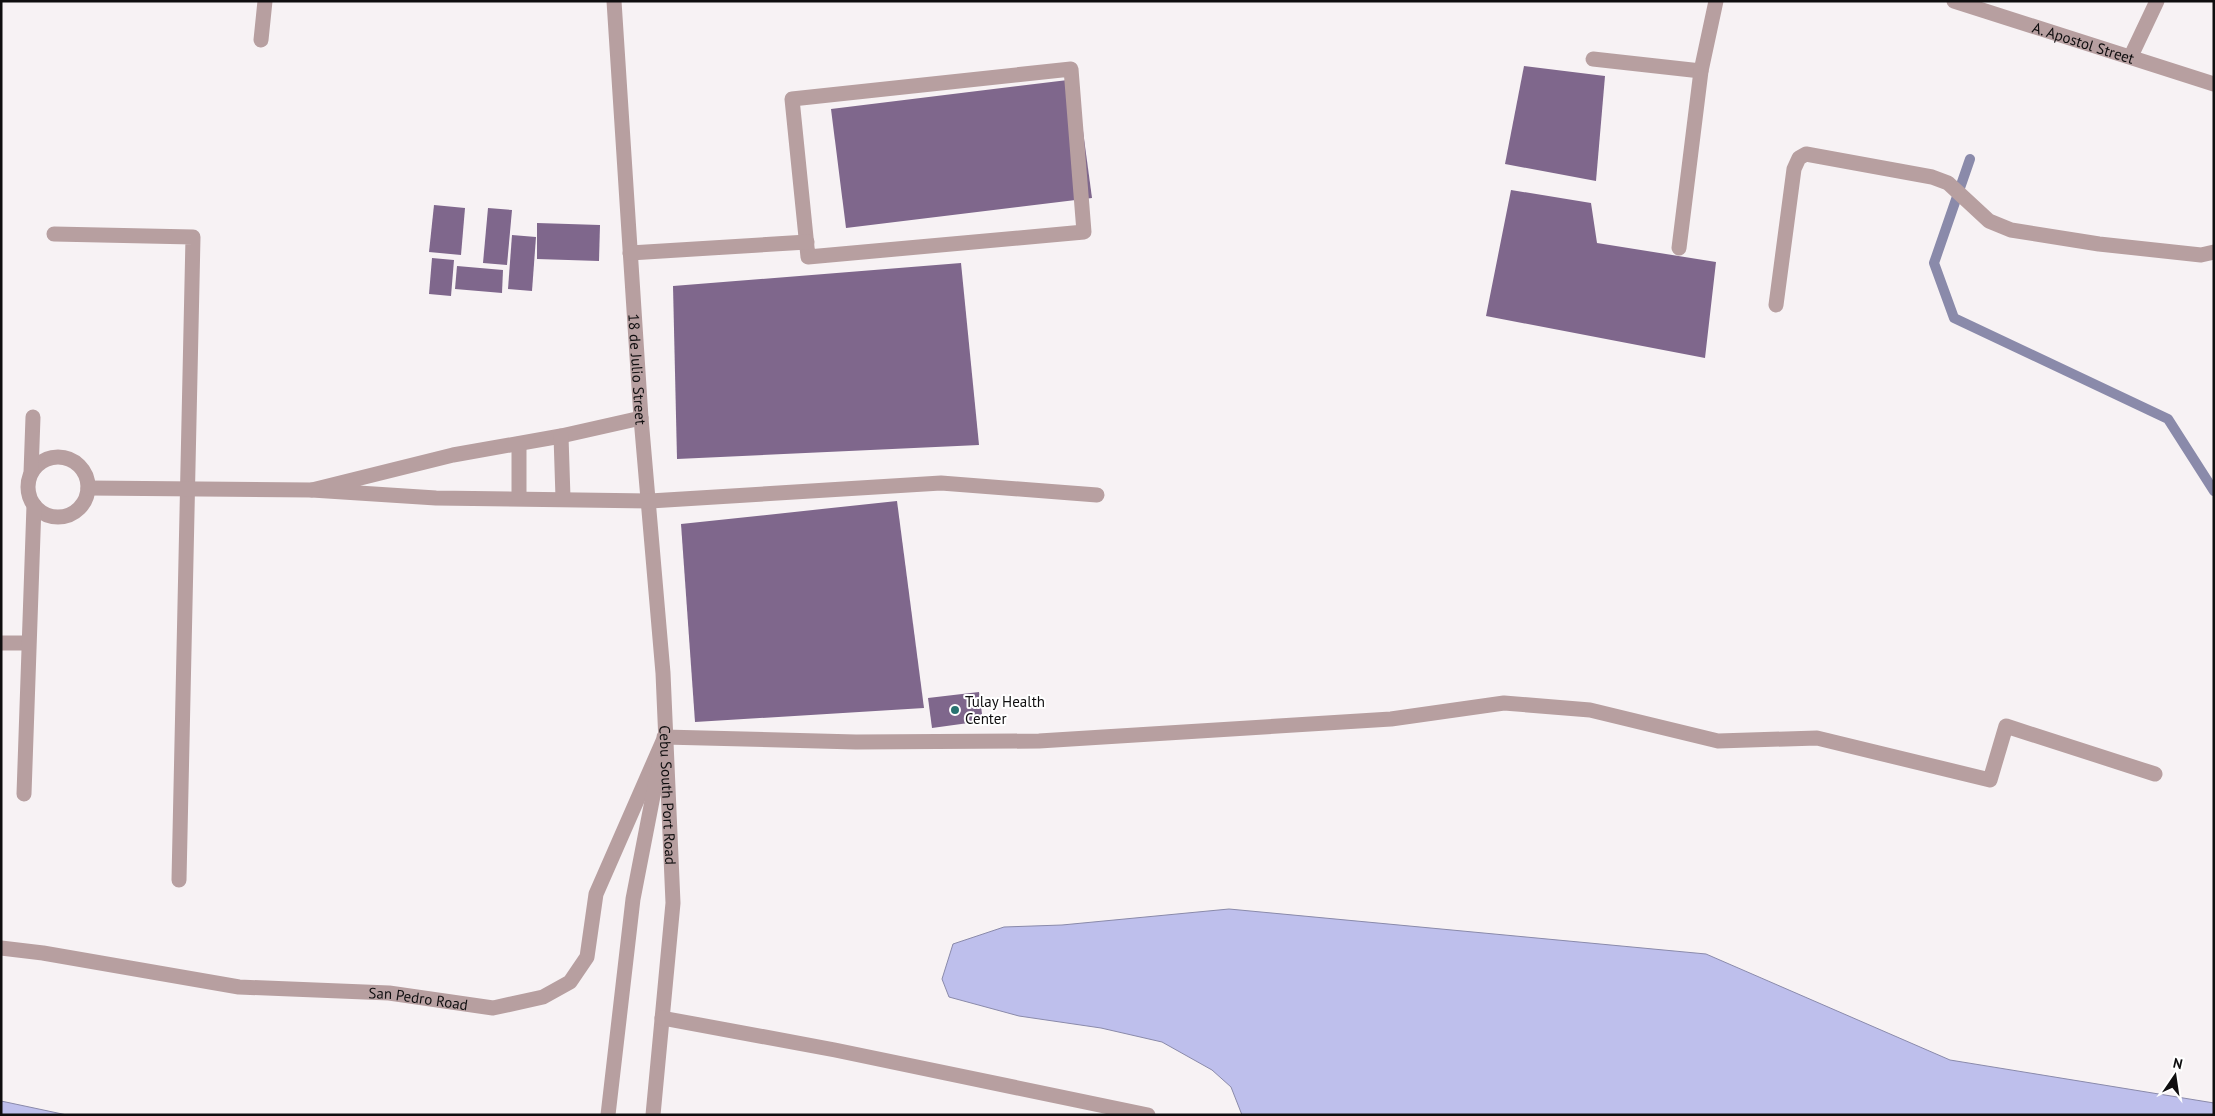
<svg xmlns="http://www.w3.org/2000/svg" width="2215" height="1116" font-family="'PT Sans',sans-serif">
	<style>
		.water { fill: #bebfec; stroke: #8a8aaa }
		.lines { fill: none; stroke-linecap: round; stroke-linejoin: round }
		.stream { stroke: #8a8aaa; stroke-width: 10 }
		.building { fill: #7f678c }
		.minor { stroke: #b79fa0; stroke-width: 15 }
		.poi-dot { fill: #287270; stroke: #fff; stroke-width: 2 }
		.labels { text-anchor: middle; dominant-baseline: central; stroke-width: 4; stroke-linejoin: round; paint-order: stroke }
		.street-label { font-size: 15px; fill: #0f0e0f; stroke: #fff }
		.poi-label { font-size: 15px; fill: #0f0e0f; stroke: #fff; text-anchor: start }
	</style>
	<rect width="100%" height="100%" fill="#f7f2f4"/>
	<!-- water -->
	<g class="water">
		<polygon points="1229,909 1706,954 1950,1060 2214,1103 2214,1115 1242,1115 1231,1087 1212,1070 1162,1042 1101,1028 1019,1016 949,997 942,979 953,944 1004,927 1062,925"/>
		<polygon points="1,1101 67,1115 1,1115"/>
	</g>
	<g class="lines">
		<!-- stream -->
		<polyline class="stream" points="1970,159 1934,263 1954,318 2168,419 2214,491"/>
	</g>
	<!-- building -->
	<g class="building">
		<polygon points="1524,66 1605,76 1596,181 1505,164"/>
		<polygon points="1076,79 1092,198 846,228 831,109"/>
		<polygon points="1511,190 1591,203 1597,243 1716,262 1705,358 1486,316"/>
		<polygon points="434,205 465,208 461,255 429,252"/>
		<polygon points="488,208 512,210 507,265 483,263"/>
		<polygon points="537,223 600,225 599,261 537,259"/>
		<polygon points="512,235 536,237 532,291 508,289"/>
		<polygon points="432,258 454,260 451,296 429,294"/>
		<polygon points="961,263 979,445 677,459 673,286"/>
		<polygon points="457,266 503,270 502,293 455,289"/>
		<polygon points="897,501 924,708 695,722 681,524"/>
		<polygon points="979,692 983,721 932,728 928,698"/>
	</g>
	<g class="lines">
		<!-- minor -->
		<g class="minor">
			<path id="s1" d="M614,1l27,417 22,255 10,230 -20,212"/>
			<path id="s2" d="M1954,1l260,83"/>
			<polyline points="261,40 265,1"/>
			<polyline points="2131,56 2157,1"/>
			<polyline points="1593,59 1701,71"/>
			<polygon points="1071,69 1084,232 808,257 792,99"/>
			<polyline points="54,234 193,237 179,880"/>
			<polyline points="1679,248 1701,71 1716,1"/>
			<polyline points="630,253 807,242"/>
			<polyline points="1776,305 1794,169 1799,158 1806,154 1932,177 1948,183 1989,221 2011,230 2099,244 2201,255 2214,252"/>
			<polyline points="641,418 561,436 453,455 312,490 436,498 650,501 941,483 1097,495"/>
			<polyline points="561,436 563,498"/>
			<polyline points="519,444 519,497"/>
			<circle cx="58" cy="487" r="30"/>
			<polyline points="31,473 33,417"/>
			<polyline points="88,488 312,490"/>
			<polyline points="1,643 28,643"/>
			<polyline points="664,737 856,742 1039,741 1391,719 1504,703 1590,710 1718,741 1817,738 1990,780 2006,726 2155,774"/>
			<polyline points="24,794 34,505"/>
			<path id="s3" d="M1,948l42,5 196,34 150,6 104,15 50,-11 27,-15 17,-25 9,-63 67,-153"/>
			<polyline points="662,1018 835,1050 1148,1115"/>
			<polyline points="608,1115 633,899 659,765"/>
		</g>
	</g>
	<!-- markers -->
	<circle class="poi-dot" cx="955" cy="710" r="5"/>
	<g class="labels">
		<!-- street labels -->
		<g class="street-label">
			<text stroke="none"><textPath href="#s2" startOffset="136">A. Apostol Street</textPath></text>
			<text stroke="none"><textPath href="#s1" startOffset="369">18 de Julio Street</textPath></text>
			<text stroke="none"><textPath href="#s1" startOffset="796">Cebu South Port Road</textPath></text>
			<text stroke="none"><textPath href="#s3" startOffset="421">San Pedro Road</textPath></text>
		</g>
		<!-- poi labels -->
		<g class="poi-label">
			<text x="965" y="701">Tulay Health<tspan x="965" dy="17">Center</tspan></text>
		</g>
	</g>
	<!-- border -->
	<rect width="2215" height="1116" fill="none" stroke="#0f0e0f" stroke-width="5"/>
	<!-- north arrow -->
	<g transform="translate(2175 1076) rotate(13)" stroke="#ffffff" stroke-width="4" paint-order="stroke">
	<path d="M0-4L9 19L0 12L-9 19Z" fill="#0f0e0f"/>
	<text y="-8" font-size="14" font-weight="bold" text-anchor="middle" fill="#0f0e0f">N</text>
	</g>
</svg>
